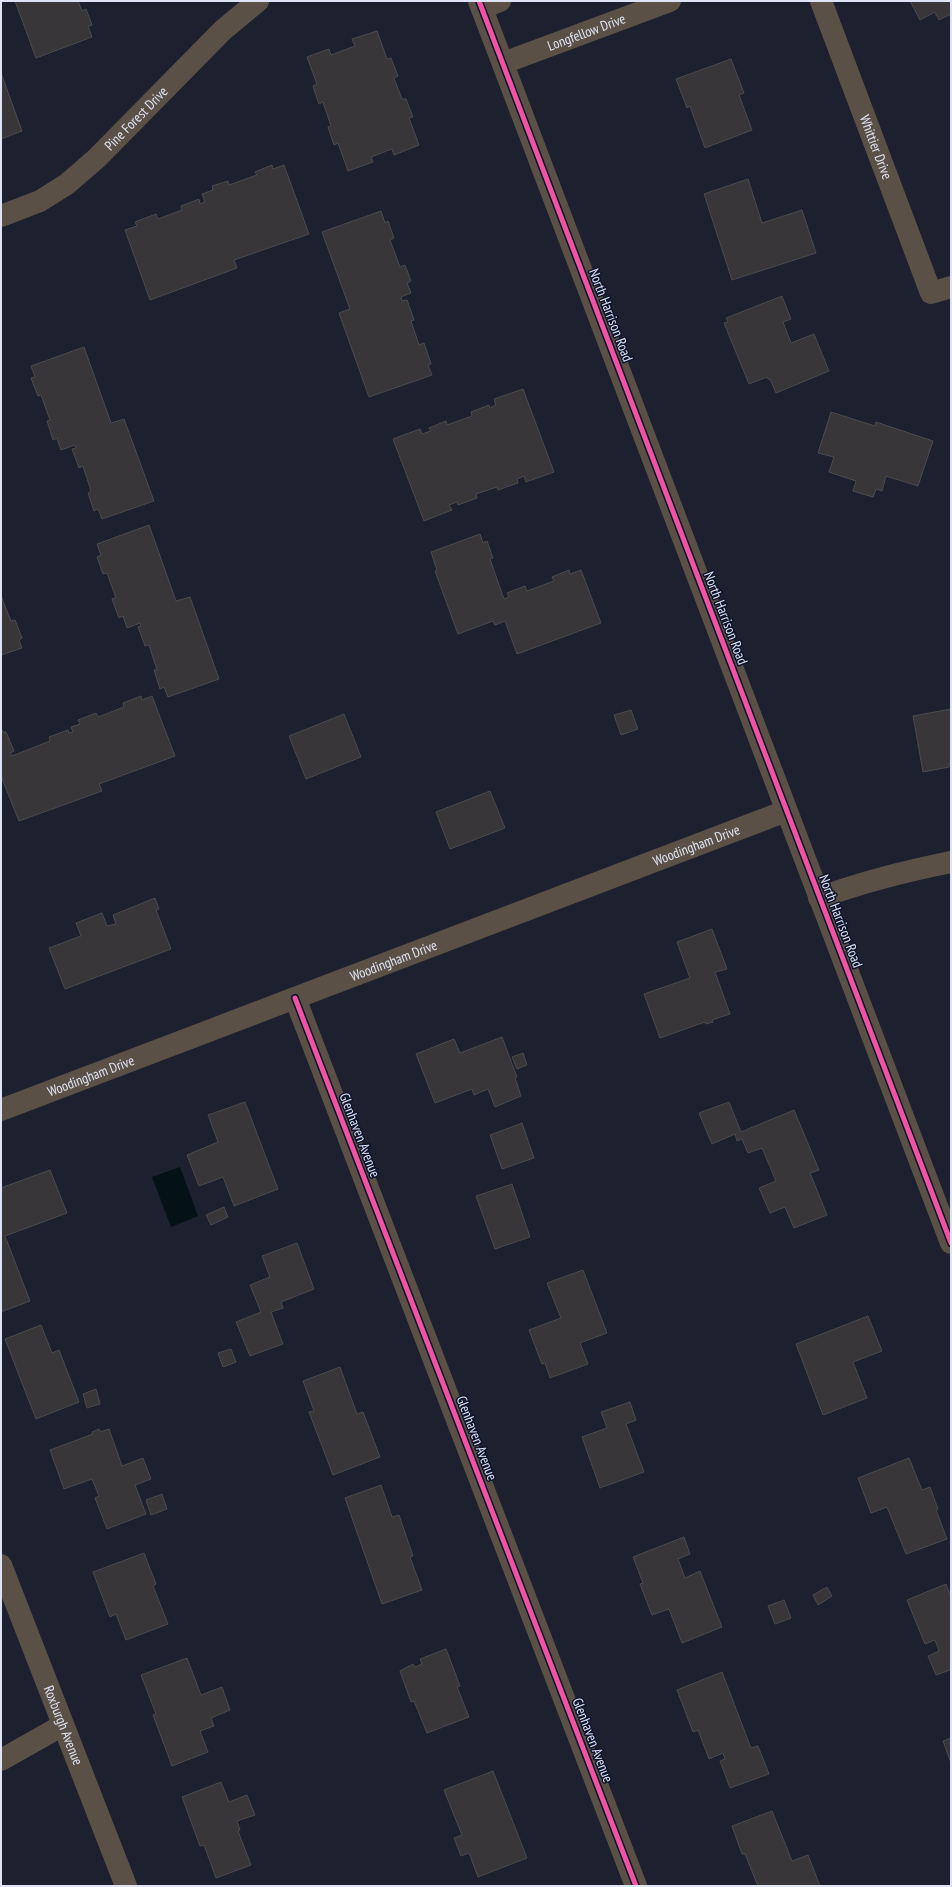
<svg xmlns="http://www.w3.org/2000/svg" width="952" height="1887" font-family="'PT Sans Narrow',sans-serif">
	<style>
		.water { fill: #041115 }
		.building { fill: #383638; stroke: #4c4b4e }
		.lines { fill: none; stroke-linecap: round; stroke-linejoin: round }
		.minor { stroke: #5a5046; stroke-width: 22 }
		.cycleway-casing { stroke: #0d132b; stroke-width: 8 }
		.cycleway { stroke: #f153a3; stroke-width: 5 }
		.labels { text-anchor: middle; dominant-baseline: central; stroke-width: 3; stroke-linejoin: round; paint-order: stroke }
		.street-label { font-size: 14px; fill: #dee4f5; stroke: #0d132b }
	</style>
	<rect width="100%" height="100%" fill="#1d202e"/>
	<!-- water -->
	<polygon class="water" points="180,1167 198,1216 171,1227 152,1177"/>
	<!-- building -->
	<g class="building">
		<polygon points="15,1 78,1 82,11 86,9 92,25 88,26 92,37 36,58"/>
		<polygon points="910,1 951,1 951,14 939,20 935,12 920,20"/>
		<polygon points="377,31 387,59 391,58 398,76 394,78 402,99 406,99 413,117 409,118 419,145 394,155 392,149 371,157 373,162 348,171 338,143 334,145 328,127 331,126 323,102 319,104 313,86 317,84 307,57 329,49 331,55 355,46 352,39"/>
		<polygon points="731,59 744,93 739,95 752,130 705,148 690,106 687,108 676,79"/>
		<polygon points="1,73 22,131 1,139"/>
		<polygon points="272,165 273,169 284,165 309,234 234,260 237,268 150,300 125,230 137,226 135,222 156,214 158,219 182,210 181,206 199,199 200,204 205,202 202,194 213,190 212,186 228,181 229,185 257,175 255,172"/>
		<polygon points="748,179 762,223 802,210 816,253 732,280 704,194"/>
		<polygon points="381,211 385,223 388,221 394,238 390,240 400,267 405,265 411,281 407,283 411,293 401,297 402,301 407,300 414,320 411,321 419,345 424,343 431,364 428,365 432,375 369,397 339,313 350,309 322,232"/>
		<polygon points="782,296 791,319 783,322 791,343 814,334 829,371 776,393 770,379 768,379 767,377 749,384 724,323 728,322 726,318"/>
		<polygon points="84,347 111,423 124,419 154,501 102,519 98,509 94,511 88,493 91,491 83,466 79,468 72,449 76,448 75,445 61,450 57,438 53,440 47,421 50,420 41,395 38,396 31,378 35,377 31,366"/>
		<polygon points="523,389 554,472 526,482 524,476 517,479 518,483 498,490 497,487 476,494 477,498 458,505 457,502 449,505 452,510 424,521 393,439 420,429 422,434 431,431 429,428 446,421 447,425 472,416 471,412 489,405 490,408 496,405 494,399"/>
		<polygon points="831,412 875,426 876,422 933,441 918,486 886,476 882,491 876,489 873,497 853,491 856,481 829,472 834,457 818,453"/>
		<polygon points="149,525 176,601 190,597 219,679 168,697 164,687 160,689 154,670 157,670 149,645 145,646 138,627 141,626 140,623 127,628 123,616 119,618 112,599 116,598 107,573 103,574 97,557 101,555 97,544"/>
		<polygon points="480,534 483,543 487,541 493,558 490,559 504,599 509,597 507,593 525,586 527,591 554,581 552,577 569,570 570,574 581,570 601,623 517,654 505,621 495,625 493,621 458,634 435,571 437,570 431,552"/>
		<polygon points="1,596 11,621 15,620 22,638 19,640 22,648 1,655"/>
		<polygon points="141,696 142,700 152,696 175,756 99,784 102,791 19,821 1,776 1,728 3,732 6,732 14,751 10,753 12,756 50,741 49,737 68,730 69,733 73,732 71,727 80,724 78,720 96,713 98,717 124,707 123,703"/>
		<polygon points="951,709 951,763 949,764 949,767 923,772 913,716"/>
		<polygon points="631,710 638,729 621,735 614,715"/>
		<polygon points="344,714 361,757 306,779 289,736"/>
		<polygon points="490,791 505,828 450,849 436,812"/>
		<polygon points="155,898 159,909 156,910 171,949 65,989 49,948 81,936 76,923 102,913 107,926 116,924 113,915"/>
		<polygon points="712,929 727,969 715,972 730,1014 712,1020 713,1022 706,1024 705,1022 660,1038 644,994 690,978 677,942"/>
		<polygon points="502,1037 517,1077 515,1078 521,1096 495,1107 488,1089 474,1095 472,1089 435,1103 416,1054 454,1039 460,1053"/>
		<polygon points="523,1053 527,1065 517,1069 512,1057"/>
		<polygon points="245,1102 278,1189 234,1206 223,1177 199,1186 187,1155 218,1142 208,1115"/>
		<polygon points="729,1102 741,1132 794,1110 819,1170 810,1173 827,1215 794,1228 785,1207 770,1213 759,1188 776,1181 762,1148 748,1153 742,1139 737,1141 735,1134 712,1144 699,1113"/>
		<polygon points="522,1123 534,1158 502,1169 490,1135"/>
		<polygon points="50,1170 67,1213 5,1236 30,1301 1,1312 1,1188"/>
		<polygon points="512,1184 530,1237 495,1249 476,1196"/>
		<polygon points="224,1207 228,1217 211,1225 206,1215"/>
		<polygon points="297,1243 314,1289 281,1302 283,1308 271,1312 283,1344 250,1356 236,1322 261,1312 250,1285 270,1277 262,1256"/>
		<polygon points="583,1270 607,1333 580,1343 588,1364 550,1378 545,1363 542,1364 529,1330 561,1318 547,1283"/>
		<polygon points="868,1316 882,1351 853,1362 867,1398 823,1415 796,1344"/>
		<polygon points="41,1325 52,1353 59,1350 79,1402 36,1419 5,1339"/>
		<polygon points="231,1349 236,1362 223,1367 218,1353"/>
		<polygon points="340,1367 357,1414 363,1412 380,1457 333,1475 309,1412 314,1411 303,1381"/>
		<polygon points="96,1389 100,1404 87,1408 83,1394"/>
		<polygon points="630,1402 636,1420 626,1424 644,1472 600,1488 582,1437 607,1428 601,1412"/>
		<polygon points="99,1429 100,1432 109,1429 122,1466 143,1458 151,1479 135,1485 146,1514 107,1529 95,1498 99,1496 92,1479 64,1489 50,1450 93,1434 92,1432"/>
		<polygon points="909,1458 922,1490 930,1487 938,1509 936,1510 947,1539 906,1554 887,1507 871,1513 858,1478"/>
		<polygon points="381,1485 392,1517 399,1515 413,1556 410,1557 422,1590 382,1604 345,1498"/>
		<polygon points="162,1494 167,1509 151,1515 146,1500"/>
		<polygon points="684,1537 690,1554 678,1559 685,1578 700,1571 722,1627 682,1643 669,1609 652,1615 640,1584 643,1583 633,1557"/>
		<polygon points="144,1553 156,1584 153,1586 168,1624 126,1640 116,1614 110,1617 93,1572"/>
		<polygon points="946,1584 951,1597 951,1672 950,1670 936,1675 928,1656 939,1651 935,1640 925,1644 907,1600"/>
		<polygon points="827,1587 832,1596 818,1605 813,1595"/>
		<polygon points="784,1600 791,1618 775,1624 768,1606"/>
		<polygon points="446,1649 460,1686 457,1687 469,1717 427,1733 414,1701 411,1702 400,1671 413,1664 415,1667 422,1664 420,1659"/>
		<polygon points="187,1658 201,1695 222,1687 230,1710 211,1718 214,1726 200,1731 208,1752 172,1766 153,1715 156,1714 141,1675"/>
		<polygon points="722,1672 751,1748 758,1746 769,1774 730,1788 720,1761 725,1759 723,1753 709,1759 698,1730 693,1732 677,1690"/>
		<polygon points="951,1738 951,1763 943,1741"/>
		<polygon points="493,1771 527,1858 478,1877 469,1853 461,1856 454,1838 462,1835 444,1790"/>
		<polygon points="221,1782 229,1802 247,1795 255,1815 237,1821 240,1830 238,1831 251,1865 216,1878 204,1845 200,1846 182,1797"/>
		<polygon points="772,1811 792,1861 808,1855 820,1886 758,1886 745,1854 742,1854 732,1826"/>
	</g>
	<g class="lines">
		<!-- minor -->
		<g class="minor">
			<polyline points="479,1 951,1243"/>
			<path id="s1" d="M821,1l110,292 20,-6"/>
			<polyline points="482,8 500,1"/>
			<path id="s2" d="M503,63l167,-62"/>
			<path id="s3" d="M1,216l39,-15 27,-17 30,-26 126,-128 35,-29"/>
			<path d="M819,898c43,-16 87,-27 132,-36"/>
			<polyline points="295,998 636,1886"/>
			<path id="s4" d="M1,1110l785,-299"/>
			<path id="s5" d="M1,1565l125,321"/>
			<polyline points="1,1760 63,1725"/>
		</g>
		<defs>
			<g id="cycleway">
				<polyline points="479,1 951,1243"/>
				<polyline points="295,998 636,1886"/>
			</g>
		</defs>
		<!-- cycleway casing -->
		<use href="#cycleway" class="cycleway-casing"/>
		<!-- cycleway -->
		<use href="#cycleway" class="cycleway"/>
	</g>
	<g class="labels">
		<!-- street labels -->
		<g class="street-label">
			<text stroke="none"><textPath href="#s2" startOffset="89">Longfellow Drive</textPath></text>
			<text stroke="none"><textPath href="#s3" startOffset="169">Pine Forest Drive</textPath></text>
			<text stroke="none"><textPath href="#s1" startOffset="156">Whittier Drive</textPath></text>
			<text transform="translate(611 315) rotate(69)">North Harrison Road</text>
			<text transform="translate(726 618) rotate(69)">North Harrison Road</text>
			<text stroke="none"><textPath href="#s4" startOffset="744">Woodingham Drive</textPath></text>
			<text transform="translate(841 921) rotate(69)">North Harrison Road</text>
			<text stroke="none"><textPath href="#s4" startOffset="420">Woodingham Drive</textPath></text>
			<text stroke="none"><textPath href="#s4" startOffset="96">Woodingham Drive</textPath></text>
			<text transform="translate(360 1135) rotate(69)">Glenhaven Avenue</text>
			<text transform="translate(477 1438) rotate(69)">Glenhaven Avenue</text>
			<text stroke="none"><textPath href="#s5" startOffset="172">Roxburgh Avenue</textPath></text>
			<text transform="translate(593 1740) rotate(69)">Glenhaven Avenue</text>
		</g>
	</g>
	<!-- border -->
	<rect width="952" height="1887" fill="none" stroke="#dee4f5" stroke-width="4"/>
</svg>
